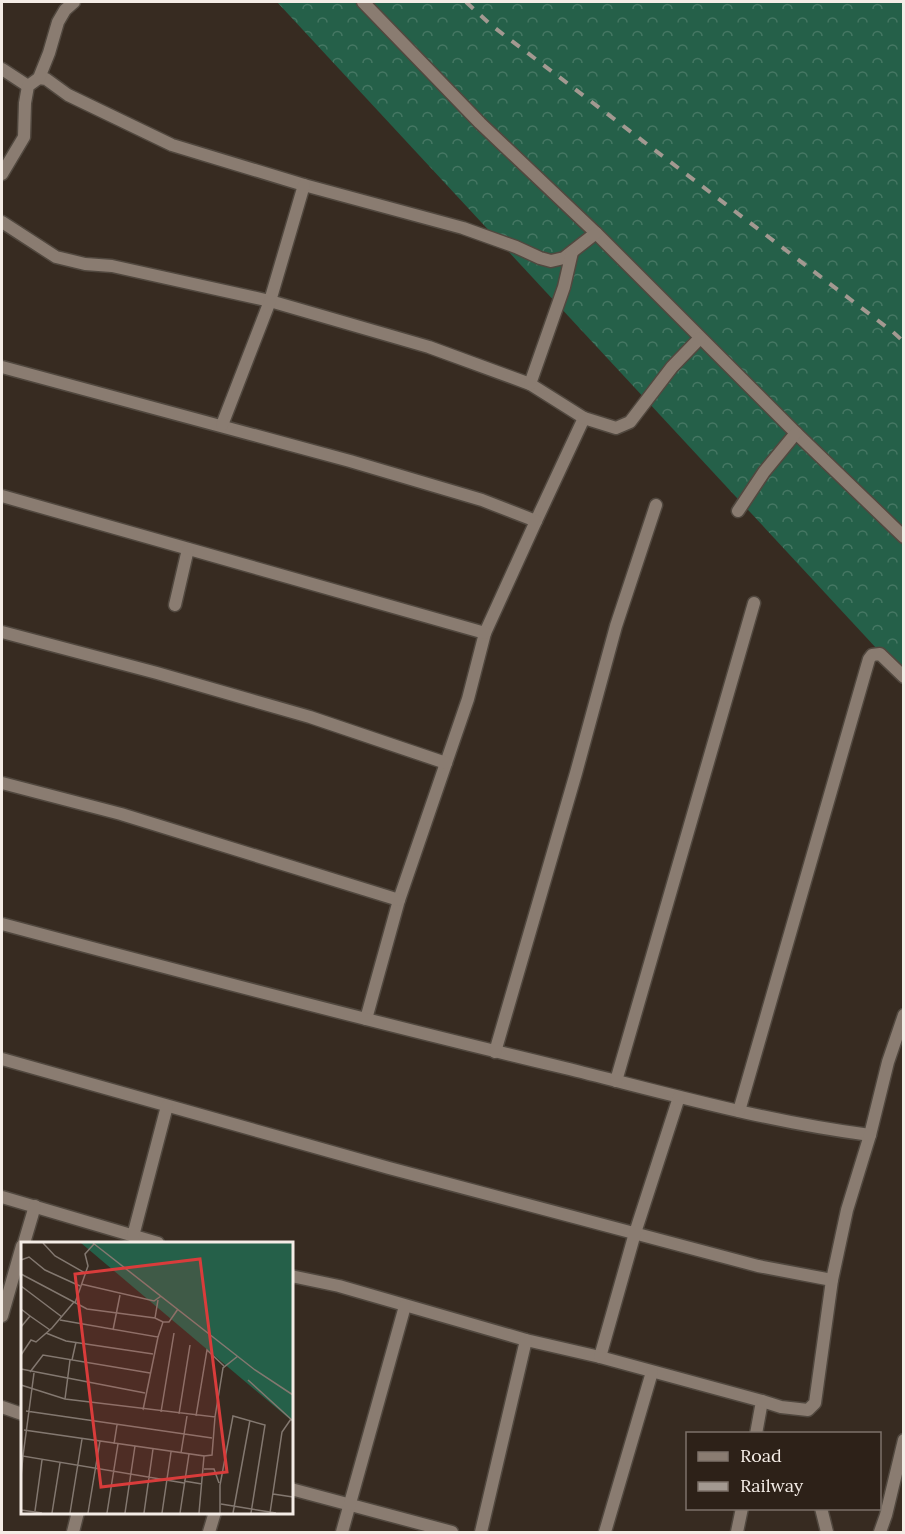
<svg xmlns="http://www.w3.org/2000/svg" width="905" height="1534" font-family="Lora,serif">
	<style>
		.forest { fill: url(#forest-crowns) }
		.lines { fill: none; stroke-linecap: round; stroke-linejoin: round }
		.minor-casing { stroke: #51483f; stroke-width: 15 }
		.minor { stroke: #8a7c71; stroke-width: 12 }
		.rail { stroke: #a39991; stroke-width: 4; stroke-dasharray: 10 10; stroke-linecap: butt }
		.inset-road { fill: none; stroke: #837870; stroke-width: 1.5 }
		.view { fill: #d93c3b; fill-opacity: 0.15; stroke: #d93c3b; stroke-width: 3 }
		.inset-edge { fill: none; stroke: #f4ece6; stroke-width: 3 }
	</style>
	<defs>
		<pattern id="forest-crowns" width="20" height="18" patternUnits="userSpaceOnUse" patternTransform="scale(1.5)"><rect width="20" height="18" fill="#256049"/><path d="M2 6a3 3 0 1 1 6 0M12 15a3 3 0 1 1 6 0" fill="none" stroke="#457763"/></pattern>
	</defs>
	<rect width="100%" height="100%" fill="#372b21"/>
	<!-- forest -->
	<polygon class="forest" points="277,2 903,2 903,677"/>
	<g class="lines">
		<defs>
			<g id="minor">
				<polyline points="363,2 480,123 596,233 796,433 904,537"/>
				<polyline points="2,69 28,86"/>
				<polyline points="39,78 46,79 68,95 172,145 304,185 463,228 516,247 540,258 551,261 564,258 596,233"/>
				<polyline points="2,174 24,137 25,103 28,86 39,78 49,53 58,22 65,10 74,2"/>
				<polyline points="2,222 56,257 85,264 112,266 270,301 429,347 530,384 584,418 536,521"/>
				<polyline points="2,367 350,461 482,500 536,521 485,633 468,699 399,900 366,1019"/>
				<polyline points="530,384 564,287 572,252"/>
				<polyline points="584,418 616,428 630,422 672,367 700,338"/>
				<polyline points="222,425 270,301 304,185"/>
				<polyline points="2,496 485,633"/>
				<polyline points="738,511 764,472 796,433"/>
				<polyline points="175,605 188,549"/>
				<polyline points="2,632 157,673 310,717 446,763"/>
				<polyline points="2,783 121,814 399,900"/>
				<path d="M2,924c187,50 374,99 563,144 101,25 202,54 305,67l18,-73 16,-47"/>
				<polyline points="495,1052 576,773 616,626 656,505"/>
				<polyline points="2,1059 389,1168 758,1266 832,1280"/>
				<polyline points="616,1081 754,603"/>
				<polyline points="739,1111 869,659 872,655 880,654 904,677"/>
				<polyline points="2,1197 158,1243"/>
				<polyline points="133,1236 167,1106"/>
				<polyline points="24,1243 35,1206"/>
				<polyline points="291,1276 339,1286 526,1340 600,1357 762,1401 756,1434"/>
				<polyline points="2,1316 22,1246"/>
				<polyline points="600,1357 635,1233 679,1097"/>
				<polyline points="762,1401 781,1407 808,1410 815,1403 832,1280 847,1210 870,1135"/>
				<polyline points="2,1407 22,1414"/>
				<polyline points="291,1489 452,1532"/>
				<polyline points="821,1508 827,1532"/>
				<polyline points="73,1532 78,1512"/>
				<polyline points="209,1532 215,1512"/>
				<polyline points="342,1532 405,1306"/>
				<polyline points="481,1532 526,1340"/>
				<polyline points="605,1532 652,1372"/>
				<polyline points="737,1532 742,1508"/>
				<polyline points="880,1532 886,1515 904,1440"/>
			</g>
		</defs>
		<!-- minor casing -->
		<use href="#minor" class="minor-casing"/>
		<!-- minor -->
		<use href="#minor" class="minor"/>
		<!-- rail -->
		<polyline class="rail" points="466,2 491,25 893,332 904,342"/>
	</g>
	<!-- overview -->
	<g transform="translate(21 1242)">
		<rect width="272" height="272" fill="#372b21"/>
		<path d="M60,1h211v178z" fill="#256049"/>
		<path class="inset-road" d="M22,1l12,13 30,17M72,1l162,127 38,25M0,18l8,-3 16,13 35,16M0,32l66,35 68,9 8,4 -5,15M60,42l73,17 7,-5M0,44l41,31M54,61l13,-37 -3,-12 9,-10M0,67l9,7 -9,11M9,74l20,14M134,76l3,-18M39,78l98,17 -15,73M142,80h6l9,-13M92,88l7,-35M25,91l20,8 87,13M0,113l10,-15 5,2 16,-14 22,-26M51,118l4,-18M0,127l124,24M9,130l13,-17 107,18M227,138l45,41M0,143l44,14 150,18 8,-49 15,-12M44,157l5,-39M5,169l186,27M140,170l13,-79M158,172l11,-69M175,174l11,-66 17,16M3,188l180,26 -5,57M93,202l3,-19M160,211l6,-37M2,214l11,-83M183,214l8,-1 3,-38M183,227h10l5,14M0,235l2,-21 161,27M163,239l18,3M252,252l20,3M200,262l55,9M0,268l21,3M14,269l7,-51M31,271l8,-50M49,271l12,-74M67,271l12,-72M86,271l11,-69M104,271l10,-67M123,271l9,-64M141,271l9,-61M159,271l9,-59M199,271v-28l13,-69 32,9 -14,88M212,271l17,-93M249,271l12,-81 9,-13"/>
		<path class="view" d="M179,17l27,213 -126,15 -26,-213z"/>
		<rect width="272" height="272" class="inset-edge"/>
	</g>
	<!-- border -->
	<rect width="905" height="1534" fill="none" stroke="#f4ece6" stroke-width="6"/>
	<!-- legend -->
	<rect x="686" y="1432" width="195" height="78" fill="#2d2118" stroke="#7d726a" stroke-width="1.5"/>
	<rect x="698" y="1452" width="30" height="9" fill="#8a7c71" stroke="#7d726a" stroke-width="1.5"/>
	<text x="740" y="1462" font-size="18" fill="#f4ece6">Road</text>
	<rect x="698" y="1482" width="30" height="9" fill="#a39991" stroke="#7d726a" stroke-width="1.5"/>
	<text x="740" y="1492" font-size="18" fill="#f4ece6">Railway</text>
</svg>
